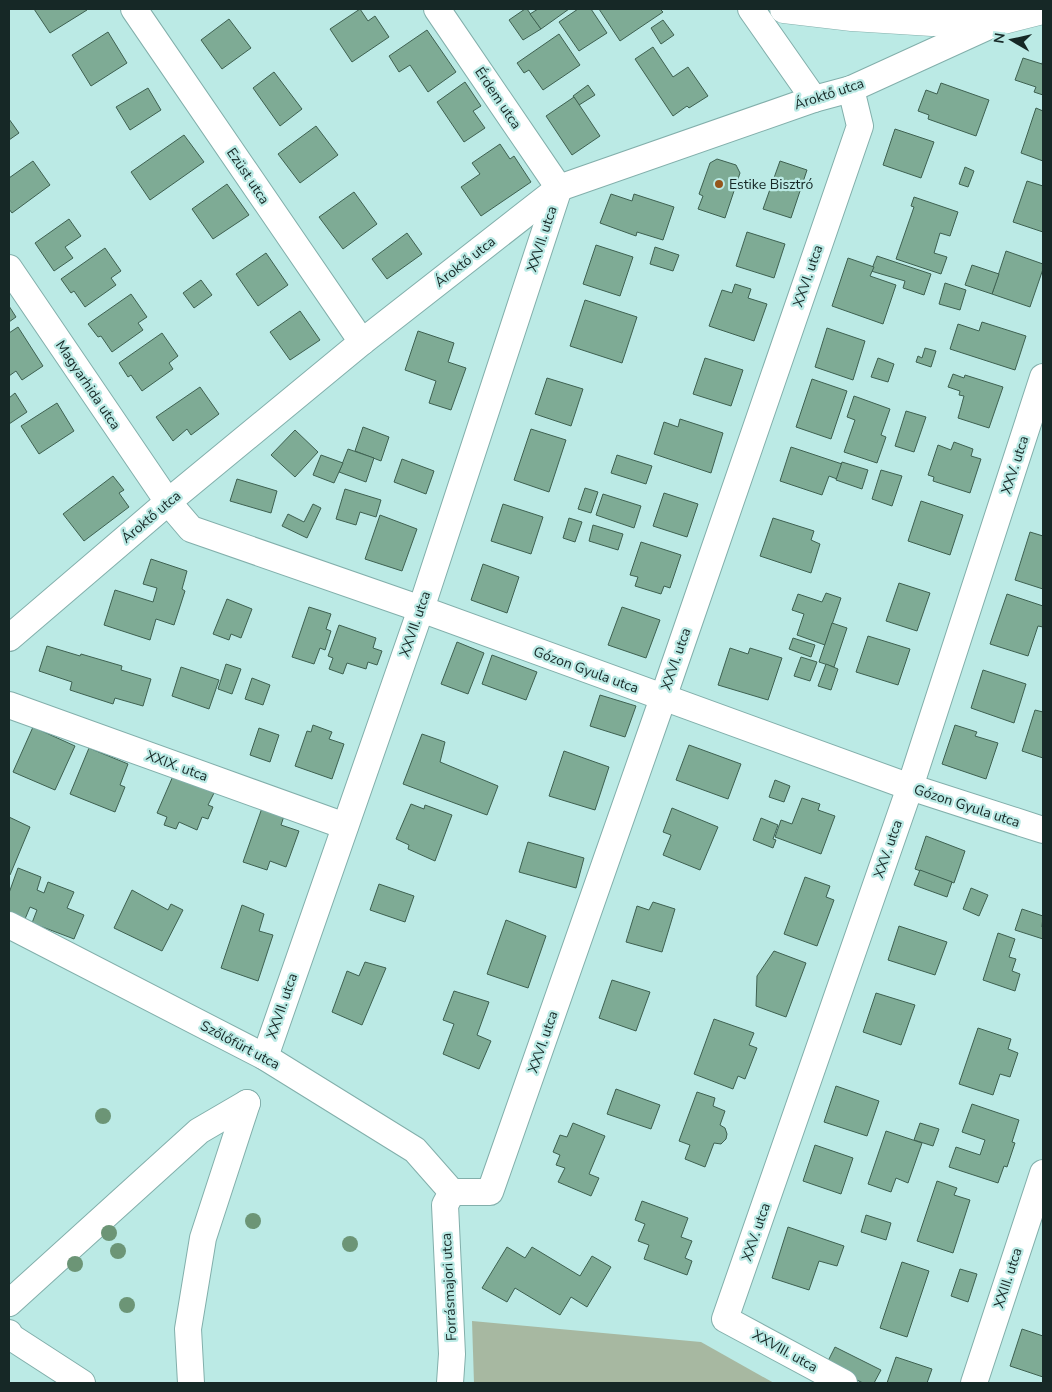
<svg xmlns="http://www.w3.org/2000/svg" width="1052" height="1392" font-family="'Nunito Sans',sans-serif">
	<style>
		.green { fill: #a7b8a1 }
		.building { fill: #7eab95; stroke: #3e6151 }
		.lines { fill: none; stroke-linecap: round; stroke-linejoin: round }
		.minor-casing { stroke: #82afab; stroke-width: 28 }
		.tertiary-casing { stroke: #82afab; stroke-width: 29 }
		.minor { stroke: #fff; stroke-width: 26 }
		.tertiary { stroke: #fff; stroke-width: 28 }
		.tree { fill: #6c9576 }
		.poi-dot { fill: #95561c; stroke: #bbeae5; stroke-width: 2 }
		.labels { text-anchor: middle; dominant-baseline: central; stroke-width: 4.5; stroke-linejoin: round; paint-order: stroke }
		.street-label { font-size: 14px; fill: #162826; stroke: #bbeae5 }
		.poi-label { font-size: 14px; fill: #162826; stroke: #bbeae5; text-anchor: start }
	</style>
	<rect width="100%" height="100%" fill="#bbeae5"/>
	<!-- green -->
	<polygon class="green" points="472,1321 701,1342 774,1383 474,1383"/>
	<!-- building -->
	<g class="building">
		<polygon points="34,9 86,9 87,10 50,33"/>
		<polygon points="360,9 368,21 375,16 389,37 352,62 330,29"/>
		<polygon points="525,9 527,9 541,29 523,40 509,20"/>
		<polygon points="538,9 569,9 541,29 530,14"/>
		<polygon points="578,9 591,9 607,33 579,51 559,22"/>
		<polygon points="599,9 660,9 663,12 620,41"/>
		<polygon points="229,19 251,48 222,69 201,40"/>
		<polygon points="663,20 674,35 661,44 651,28"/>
		<polygon points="427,30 456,72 428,92 410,65 399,72 389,56"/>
		<polygon points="108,32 127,63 91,86 72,55"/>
		<polygon points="559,34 580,65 543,90 529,70 524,73 517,63"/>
		<polygon points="653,47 673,77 688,67 708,96 689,108 687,106 673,116 635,59"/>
		<polygon points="1023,58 1042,64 1043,60 1043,95 1034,92 1036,87 1015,80"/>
		<polygon points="274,72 302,109 280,126 253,88"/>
		<polygon points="465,82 481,106 473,111 485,128 464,142 437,102"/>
		<polygon points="941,83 989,100 976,136 928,119 929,115 918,111 926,90 937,94"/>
		<polygon points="588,85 595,95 579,105 573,96"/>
		<polygon points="148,88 161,110 130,130 116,107"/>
		<polygon points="574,97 600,136 572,155 546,116"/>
		<polygon points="1036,108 1043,111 1043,161 1021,153"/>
		<polygon points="9,119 19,133 9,140"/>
		<polygon points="316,126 338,155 300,183 278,154"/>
		<polygon points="895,129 934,142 921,178 883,165"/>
		<polygon points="184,135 204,162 150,200 131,172"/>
		<polygon points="500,144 510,159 514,156 531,182 481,216 461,187 480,174 472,163"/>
		<polygon points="717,159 736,165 740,173 725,218 698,209 703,196 699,194 710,163"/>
		<polygon points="33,161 50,185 12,213 9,209 9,178"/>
		<polygon points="780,161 807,170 791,218 763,209"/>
		<polygon points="965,167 974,171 968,187 959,184"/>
		<polygon points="1027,181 1043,186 1043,232 1013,222"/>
		<polygon points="227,184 249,215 213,239 192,209"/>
		<polygon points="354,192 377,224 343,249 319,217"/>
		<polygon points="611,194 632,201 634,194 674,207 663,240 637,232 636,236 600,223"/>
		<polygon points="914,197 958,212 950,236 940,233 934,253 947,257 941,274 896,259 914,207 911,206"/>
		<polygon points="69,219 81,236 65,247 73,258 54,271 35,243"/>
		<polygon points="747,232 785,244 774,278 736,266"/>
		<polygon points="407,233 422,254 387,279 372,259"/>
		<polygon points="596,245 633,257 620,296 583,284"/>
		<polygon points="655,247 679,255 673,271 650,264"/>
		<polygon points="105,248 121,271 111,278 116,285 85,307 74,291 71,293 61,279"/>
		<polygon points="1006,251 1043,264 1043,269 1030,307 992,294"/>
		<polygon points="266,253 288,285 258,306 236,274"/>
		<polygon points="877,256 931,274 924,295 903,288 905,281 871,271"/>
		<polygon points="848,258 874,267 870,276 896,285 883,324 832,306"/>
		<polygon points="972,265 999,274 992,294 965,285"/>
		<polygon points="201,280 212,295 194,308 183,293"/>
		<polygon points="945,283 966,290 960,310 939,304"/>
		<polygon points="735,284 751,289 748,298 767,304 754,341 709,326 722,290 732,293"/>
		<polygon points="131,294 147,317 138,323 143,330 112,352 101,336 98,337 88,324"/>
		<polygon points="585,300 637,317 622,363 570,346"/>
		<polygon points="9,306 16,317 9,322"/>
		<polygon points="300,311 320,340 290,360 270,332"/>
		<polygon points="982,322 1026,336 1015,370 950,349 958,324 979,331"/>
		<polygon points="18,327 43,366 22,380 16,371 9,376 9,333"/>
		<polygon points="827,328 865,341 853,380 815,367"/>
		<polygon points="418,331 454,343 448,362 466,368 451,410 429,403 436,381 405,370"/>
		<polygon points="162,333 178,356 169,363 173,369 142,391 131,375 128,377 119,363"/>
		<polygon points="925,348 936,351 931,367 916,362 918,356 922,358"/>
		<polygon points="705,358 743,370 731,406 693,394"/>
		<polygon points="878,358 894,364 888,382 871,377"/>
		<polygon points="953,374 964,378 965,375 1003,387 989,428 958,418 964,396 959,395 960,391 948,387"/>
		<polygon points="547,378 583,389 571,426 535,414"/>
		<polygon points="812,379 847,391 831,439 796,427"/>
		<polygon points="200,387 219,414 191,435 187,429 173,441 156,417"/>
		<polygon points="15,393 27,412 9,424 9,398"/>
		<polygon points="854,396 890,409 881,435 886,437 877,463 844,452 855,420 847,417"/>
		<polygon points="57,403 74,431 39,454 21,426"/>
		<polygon points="906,411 926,417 914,452 895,446"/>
		<polygon points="680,419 723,433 711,473 654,454 664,422 678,427"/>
		<polygon points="363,427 389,437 381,461 355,451"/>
		<polygon points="531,429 566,440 549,492 514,480"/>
		<polygon points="295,430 318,452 295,477 271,455"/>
		<polygon points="954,442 973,449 971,456 981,459 970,493 933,481 934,477 928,475 938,445 951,450"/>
		<polygon points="791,447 842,464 837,479 829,476 822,495 780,481"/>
		<polygon points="348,449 374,458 366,482 339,472"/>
		<polygon points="321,455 343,463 334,483 313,475"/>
		<polygon points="617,455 652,466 646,484 611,473"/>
		<polygon points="402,459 434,471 426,494 394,482"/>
		<polygon points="842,462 868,470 862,489 836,480"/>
		<polygon points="881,470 902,476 892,506 872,499"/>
		<polygon points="113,476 124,490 119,493 129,507 84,541 63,514"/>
		<polygon points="237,479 277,491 271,513 230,501"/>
		<polygon points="585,488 598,492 591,513 578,509"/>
		<polygon points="345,489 381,500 376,517 360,512 356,525 336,519"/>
		<polygon points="664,493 698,504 687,537 653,526"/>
		<polygon points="603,494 641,506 634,528 596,515"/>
		<polygon points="921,501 963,515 950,555 908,541"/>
		<polygon points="313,504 321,508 307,538 282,526 288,514 304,522"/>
		<polygon points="503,504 543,517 531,554 491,541"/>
		<polygon points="380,515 417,529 402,571 365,559"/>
		<polygon points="569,518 582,522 575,542 563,538"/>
		<polygon points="773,518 814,531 811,540 820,544 811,573 760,556"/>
		<polygon points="593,525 623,534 618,550 589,541"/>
		<polygon points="1030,532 1043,536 1043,589 1015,580"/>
		<polygon points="641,542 681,555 670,588 664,586 661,594 635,586 638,577 630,575"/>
		<polygon points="151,559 187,571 182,589 185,591 174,625 156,619 150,640 104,625 115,590 153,602 157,588 143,584"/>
		<polygon points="483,564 519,577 507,613 471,600"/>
		<polygon points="899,583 930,593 917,631 886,621"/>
		<polygon points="826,593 841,598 825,645 797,635 804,614 792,610 798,594 822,602"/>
		<polygon points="1007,594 1043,606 1043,627 1038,626 1028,656 990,644"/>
		<polygon points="227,599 252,609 241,638 231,634 229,640 213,634"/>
		<polygon points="309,607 331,614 326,629 331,631 325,650 320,648 314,664 292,657"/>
		<polygon points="622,607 660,620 646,658 608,645"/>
		<polygon points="832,623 847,628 834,667 819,662"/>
		<polygon points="339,625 376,638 373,648 382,651 377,665 368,662 366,669 347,663 343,674 329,669 333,658 328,656"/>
		<polygon points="868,636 910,649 898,685 856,672"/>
		<polygon points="793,638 815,645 811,657 789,649"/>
		<polygon points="457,642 484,653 468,694 441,684"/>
		<polygon points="47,646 80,656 81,654 122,666 121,670 151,679 143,706 115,698 113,704 70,690 72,682 39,671"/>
		<polygon points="730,648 748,654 750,648 782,658 768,700 718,685"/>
		<polygon points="492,655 537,672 526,700 482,684"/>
		<polygon points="801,657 817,662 810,681 794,676"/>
		<polygon points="226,664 241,669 232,694 218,689"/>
		<polygon points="826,664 838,669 831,690 818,686"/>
		<polygon points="181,667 219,680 209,709 172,696"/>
		<polygon points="983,670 1026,684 1014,723 971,708"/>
		<polygon points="252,678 270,685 263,705 245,699"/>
		<polygon points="600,695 636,706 625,737 590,726"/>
		<polygon points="1035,710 1043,712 1043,758 1022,751"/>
		<polygon points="313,725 332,732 329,739 344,744 332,779 295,766 307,731 311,732"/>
		<polygon points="955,725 977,732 975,736 998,743 986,779 942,764"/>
		<polygon points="33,727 75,746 55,790 13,772"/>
		<polygon points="259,728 279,735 270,762 250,755"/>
		<polygon points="422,734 445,742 440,762 498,786 487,815 403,784"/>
		<polygon points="689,745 741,764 728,799 676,780"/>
		<polygon points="89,748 128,764 120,785 125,787 115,812 70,794"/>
		<polygon points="564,751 609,767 595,810 549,796"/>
		<polygon points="173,776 214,793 208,805 213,807 208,819 202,817 197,830 179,822 176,829 164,825 167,817 157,813"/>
		<polygon points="775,780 790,786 784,802 769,797"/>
		<polygon points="802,798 820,804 818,810 835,816 821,854 775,837 781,820 792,824"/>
		<polygon points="411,804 424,809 425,805 452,815 435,861 408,849 409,845 396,839"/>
		<polygon points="262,808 284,816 281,825 299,831 286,867 270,861 267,870 243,862"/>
		<polygon points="672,808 718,827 700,870 663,855 671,835 663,832"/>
		<polygon points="9,817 30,827 10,875 9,874"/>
		<polygon points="761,818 778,825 773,839 776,840 773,848 753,840"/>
		<polygon points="926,836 965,851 954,883 915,869"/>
		<polygon points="528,842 584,858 576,888 519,872"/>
		<polygon points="18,868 41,877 37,890 44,893 48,882 74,892 67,908 84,915 74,939 32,923 37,910 30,907 25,919 9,913 9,893"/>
		<polygon points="920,870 952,882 947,897 914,885"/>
		<polygon points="805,877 830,886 826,897 834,900 817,946 784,934"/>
		<polygon points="379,884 414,896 405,922 370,910"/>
		<polygon points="971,888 988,895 979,916 963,909"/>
		<polygon points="132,890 168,910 171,904 183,910 162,951 114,928"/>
		<polygon points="653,902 675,909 662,952 626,942 637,906 649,910"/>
		<polygon points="242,905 264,914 259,931 273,935 258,981 221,968"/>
		<polygon points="1022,909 1043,916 1042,927 1043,927 1043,939 1015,930"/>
		<polygon points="506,920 546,936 528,988 487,974"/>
		<polygon points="899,926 947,942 935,975 888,960"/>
		<polygon points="998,933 1015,939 1009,957 1016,959 1012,971 1020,974 1015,991 983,980"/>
		<polygon points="774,951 806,963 786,1017 756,1006 757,976"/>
		<polygon points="365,962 386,968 362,1025 332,1012 347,971 359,976"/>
		<polygon points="612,980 650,992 636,1031 599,1018"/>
		<polygon points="454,991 489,1002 477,1035 491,1041 479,1069 443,1054 454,1024 443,1020"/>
		<polygon points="876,993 915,1005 901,1045 863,1032"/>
		<polygon points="714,1019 754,1033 749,1045 757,1048 745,1079 738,1076 733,1089 694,1074"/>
		<polygon points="978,1028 1011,1039 1008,1049 1018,1053 1010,1077 1000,1074 993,1095 959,1084"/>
		<polygon points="836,1086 879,1101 867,1136 824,1122"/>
		<polygon points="616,1089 660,1105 651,1129 607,1114"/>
		<polygon points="697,1092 715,1098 713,1106 725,1111 720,1125 725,1128 727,1134 726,1139 721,1144 714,1143 705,1167 685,1159 690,1145 679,1141"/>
		<polygon points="972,1104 1019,1120 1012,1142 1015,1143 1007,1167 1004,1166 998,1183 949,1167 956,1147 980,1155 985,1140 962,1132"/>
		<polygon points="573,1123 605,1136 589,1174 599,1178 591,1196 558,1182 565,1168 556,1165 560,1155 553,1152 560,1135 567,1137"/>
		<polygon points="920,1123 939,1129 933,1146 914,1140"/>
		<polygon points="886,1131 922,1143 908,1183 896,1178 891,1192 868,1184"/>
		<polygon points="815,1145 853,1158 841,1194 803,1181"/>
		<polygon points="937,1181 957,1188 954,1195 970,1200 953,1253 917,1241"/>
		<polygon points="642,1201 688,1218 681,1237 692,1241 685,1258 692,1261 687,1275 644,1259 649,1245 638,1241 645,1224 635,1220"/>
		<polygon points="866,1215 891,1223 886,1240 861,1232"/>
		<polygon points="788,1227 844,1246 837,1266 819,1261 809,1290 772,1278"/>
		<polygon points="507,1247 525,1258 532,1247 580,1276 592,1256 611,1267 587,1307 571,1297 560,1315 515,1288 507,1302 482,1288"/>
		<polygon points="902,1262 929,1271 907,1337 880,1328"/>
		<polygon points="960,1269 977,1274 968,1302 951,1296"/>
		<polygon points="1022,1329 1043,1336 1043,1377 1010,1366"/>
		<polygon points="835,1347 881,1370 874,1383 863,1383 826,1365"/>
		<polygon points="896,1357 932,1369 927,1383 887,1383"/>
	</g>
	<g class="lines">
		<defs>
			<g id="minor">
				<polyline points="134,9 362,342"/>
				<polyline points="437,9 559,188"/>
				<polyline points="751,9 814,99"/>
				<polyline points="9,268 168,502 191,529 421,609 910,787 1043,830"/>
				<polyline points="9,638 168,502 362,342 559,188 814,99 851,89 1000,21"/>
				<polyline points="9,705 345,826"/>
				<polyline points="9,925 265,1057 415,1150 452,1192"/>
				<polyline points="265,1057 421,609 559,188"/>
				<polyline points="452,1192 490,1192 663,698 860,126 851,89"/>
				<polyline points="9,1303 199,1131 247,1103"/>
				<polyline points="9,1333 11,1337 82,1383"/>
				<polyline points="191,1383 188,1329 203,1238 247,1103"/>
				<polyline points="450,1383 452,1354 445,1205 452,1192"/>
				<polyline points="844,1383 725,1319 910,787 1043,377"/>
				<polyline points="974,1383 1043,1173"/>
			</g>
			<polyline id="tertiary" points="784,9 852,17 932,22 1000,21 1043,10"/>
		</defs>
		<!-- minor casing -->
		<use href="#minor" class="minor-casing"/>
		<!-- tertiary casing -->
		<use href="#tertiary" class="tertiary-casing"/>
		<!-- minor -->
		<use href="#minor" class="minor"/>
		<!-- tertiary -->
		<use href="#tertiary" class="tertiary"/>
	</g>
	<!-- trees -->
	<g class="tree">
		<circle cx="103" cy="1116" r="8"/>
		<circle cx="253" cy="1221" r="8"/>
		<circle cx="109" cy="1233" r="8"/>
		<circle cx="350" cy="1244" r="8"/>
		<circle cx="118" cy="1251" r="8"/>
		<circle cx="75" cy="1264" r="8"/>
		<circle cx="127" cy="1305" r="8"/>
	</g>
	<!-- markers -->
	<circle class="poi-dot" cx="719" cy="184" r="5"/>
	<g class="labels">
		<!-- street labels -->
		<g class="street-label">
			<text transform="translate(829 94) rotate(-18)">Ároktő utca</text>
			<text transform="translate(498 98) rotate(56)">Érdem utca</text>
			<text transform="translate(248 176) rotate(56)">Ezüst utca</text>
			<text transform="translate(542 239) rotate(-72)">XXVII. utca</text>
			<text transform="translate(465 262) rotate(-38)">Ároktő utca</text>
			<text transform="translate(808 276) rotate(-71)">XXVI. utca</text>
			<text transform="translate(88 385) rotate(56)">Magyarhida utca</text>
			<text transform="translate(1015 465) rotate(-72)">XXV. utca</text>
			<text transform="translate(151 517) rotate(-40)">Ároktő utca</text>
			<text transform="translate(415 624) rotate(-71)">XXVII. utca</text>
			<text transform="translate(676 659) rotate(-71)">XXVI. utca</text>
			<text transform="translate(586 670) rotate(20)">Gózon Gyula utca</text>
			<text transform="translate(177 766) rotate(20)">XXIX. utca</text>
			<text transform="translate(967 806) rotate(18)">Gózon Gyula utca</text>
			<text transform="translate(888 849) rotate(-71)">XXV. utca</text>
			<text transform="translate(282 1006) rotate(-71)">XXVII. utca</text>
			<text transform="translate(543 1042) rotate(-71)">XXVI. utca</text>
			<text transform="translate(240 1045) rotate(28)">Szőlőfürt utca</text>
			<text transform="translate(756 1232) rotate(-71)">XXV. utca</text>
			<text transform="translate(1008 1278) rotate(-72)">XXIII. utca</text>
			<text transform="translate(449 1287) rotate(-93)">Forrásmajori utca</text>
			<text transform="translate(785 1351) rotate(29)">XXVIII. utca</text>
		</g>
		<!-- poi labels -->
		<g class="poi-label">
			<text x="729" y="184">Estike Bisztró</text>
		</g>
	</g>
	<!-- border -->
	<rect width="1052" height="1392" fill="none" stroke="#162826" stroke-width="20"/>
	<!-- north arrow -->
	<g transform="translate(1012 40) rotate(279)" stroke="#bbeae5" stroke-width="4" paint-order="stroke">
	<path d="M0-4L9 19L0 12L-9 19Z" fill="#162826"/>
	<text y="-8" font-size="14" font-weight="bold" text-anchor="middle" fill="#162826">N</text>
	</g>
</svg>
